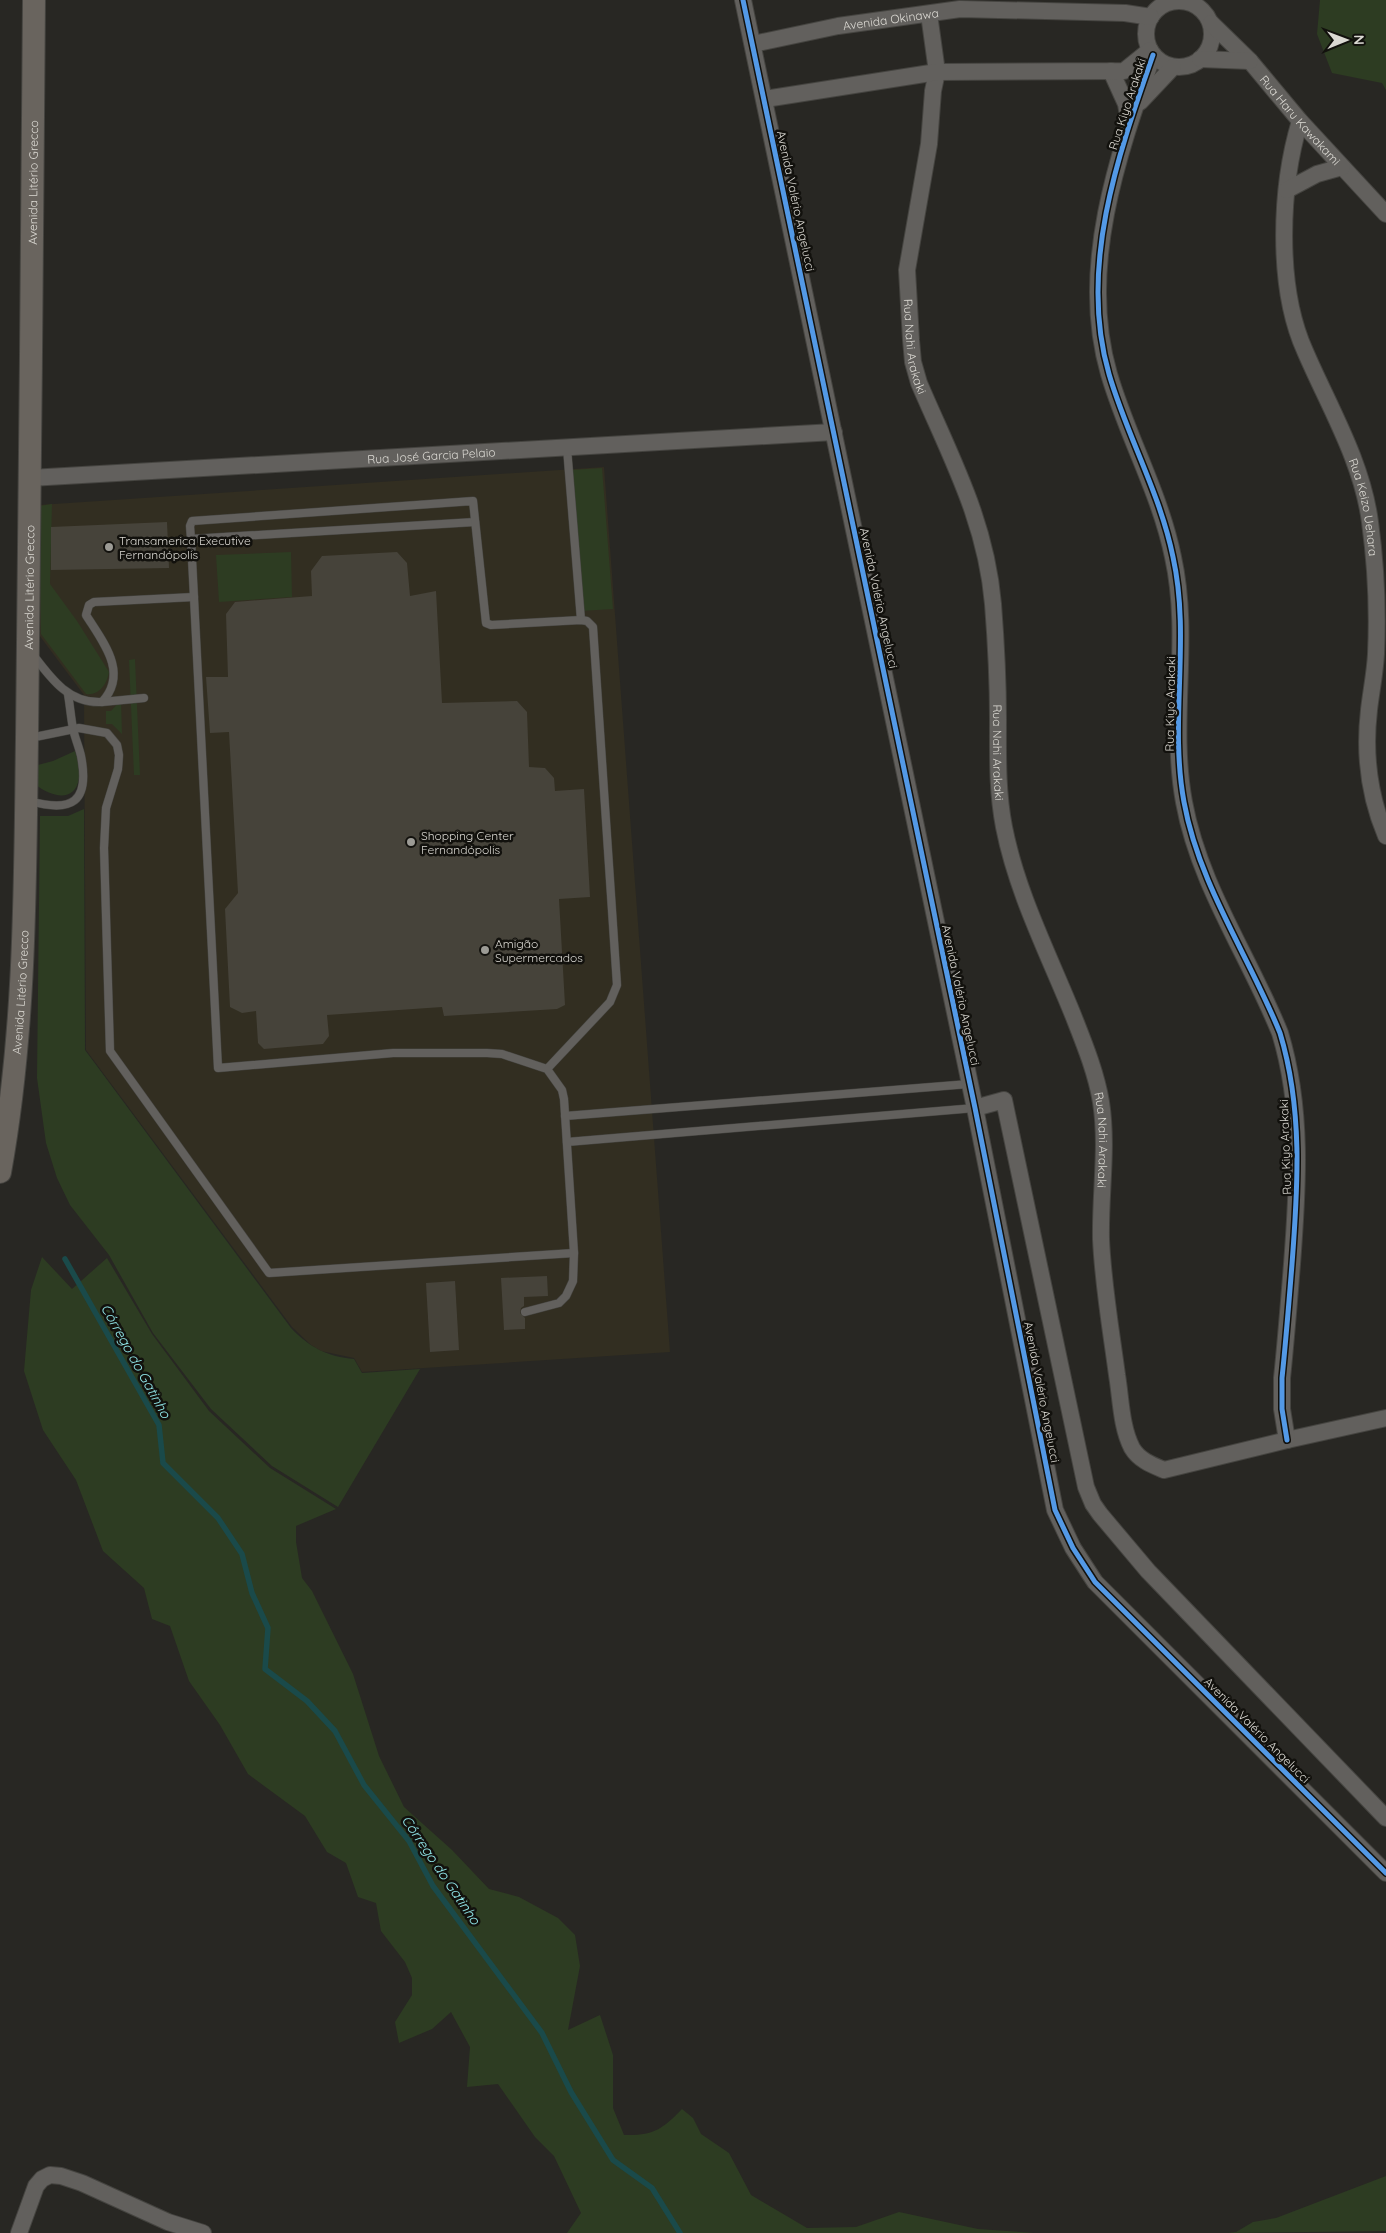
<svg xmlns="http://www.w3.org/2000/svg" width="1386" height="2233" font-family="Quicksand,sans-serif">
	<style>
		.built { fill: #322e21 }
		.green { fill: #2d3c22 }
		.lines { fill: none; stroke-linecap: round; stroke-linejoin: round }
		.stream { stroke: #1a4a4a; stroke-width: 5.5 }
		.building { fill: #46433a }
		.service-casing { stroke: #454440; stroke-width: 9 }
		.minor-casing { stroke: #454440; stroke-width: 18 }
		.secondary-casing { stroke: #454440; stroke-width: 24 }
		.service { stroke: #62605d; stroke-width: 8 }
		.minor { stroke: #62605d; stroke-width: 16 }
		.secondary { stroke: #69645e; stroke-width: 22 }
		.cycleway-casing { stroke: #12110d; stroke-width: 8 }
		.cycleway { stroke: #5399e6; stroke-width: 5 }
		.poi-dot { fill: #9c9b95; stroke: #12110d; stroke-width: 2 }
		.labels { text-anchor: middle; dominant-baseline: central; stroke-width: 5; stroke-linejoin: round; paint-order: stroke }
		.street-label { font-size: 12px; fill: #dbd9d3; stroke: #12110d }
		.poi-label { font-size: 12px; fill: #dbd9d3; stroke: #12110d; text-anchor: start }
		.water-label { font-size: 14px; font-style: italic; fill: #92e9eb; stroke: #12110d }
	</style>
	<rect width="100%" height="100%" fill="#282723"/>
	<!-- built -->
	<polygon class="built" points="604,467 670,1352 362,1372 354,1358 321,1351 311,1345 292,1327 86,1050 84,695 39,635 39,505"/>
	<!-- green -->
	<g class="green">
		<polygon points="1320,0 1386,0 1386,90 1382,83 1332,73 1317,34"/>
		<polygon points="602,468 613,609 581,611 570,470"/>
		<path d="M52,504l-2,80 27,37 32,51c-2,12 -10,24 -23,22l-45,-60 -2,-128z"/>
		<polygon points="291,552 292,597 219,602 216,555"/>
		<polygon points="135,659 140,775 134,775 129,660"/>
		<polygon points="121,700 122,734 112,724 106,724 106,711 111,711"/>
		<path d="M75,751c3,9 6,18 4,27 -4,26 -29,18 -43,7l-2,-19 19,-5z"/>
		<path d="M84,809l1,241 206,278c18,19 37,29 63,31l8,14 58,-4 -82,138 -66,-41 -61,-57 -58,-76 -44,-78 -39,-50 -13,-27 -11,-35 -9,-65 3,-262h28z"/>
		<path d="M42,1257l30,32 35,-31 45,76 57,77 61,57 66,41 -40,17v16l6,36 10,13 41,83 26,82 25,51 48,43 37,39 30,8 39,21 17,17 5,31 -12,64 32,-15 13,40v53l11,27c28,1 38,-5 58,-26l11,9 8,16 28,19 22,42 56,33 49,-1 43,-15 79,17 56,4h-467l14,-20 -27,-57 -19,-19 -37,-53 -31,3 3,-40 -19,-35 -19,17 -33,14 -4,-21 17,-27v-17l-7,-16 -24,-31 -5,-28 -18,-6 -12,-34 -19,-11 -22,-36 -57,-42 -28,-49 -31,-44 -19,-55 -18,-7 -8,-31 -41,-37 -27,-71 -33,-50 -19,-59 7,-81z"/>
		<polygon points="1386,2176 1386,2231 1228,2233 1236,2232 1253,2222 1276,2218"/>
	</g>
	<g class="lines">
		<!-- stream -->
		<polyline class="stream" points="65,1259 159,1425 163,1463 218,1518 242,1554 252,1593 268,1628 265,1669 307,1701 335,1731 364,1785 409,1841 433,1886 542,2033 571,2092 613,2160 652,2188 680,2233"/>
	</g>
	<!-- building -->
	<g class="building">
		<polygon points="167,522 169,568 51,570 51,527"/>
		<polygon points="397,552 407,563 410,596 436,591 442,703 517,701 527,712 529,767 545,768 554,778 555,791 584,789 590,897 559,899 565,1005 557,1009 444,1016 442,1007 327,1015 329,1036 323,1044 264,1049 258,1043 256,1011 242,1013 230,1007 225,909 238,893 229,732 210,733 206,677 228,677 226,614 235,602 312,596 311,571 322,556"/>
		<polygon points="547,1276 548,1296 524,1297 524,1306 521,1308 520,1313 525,1318 525,1329 504,1330 501,1278"/>
		<polygon points="455,1281 459,1350 430,1352 426,1283"/>
	</g>
	<g class="lines">
		<defs>
			<g id="service">
				<polyline points="567,448 581,620"/>
				<polyline points="191,539 475,522"/>
				<path d="M34,656c18,24 36,48 68,46 27,-29 1,-60 -16,-87l3,-10 5,-3 100,-5"/>
				<polyline points="102,702 144,698"/>
				<polyline points="30,738 79,728 107,733 117,745 119,755 118,769 106,808 104,848 110,1051 269,1273 574,1253"/>
				<path d="M30,801c42,12 60,1 51,-45 -2,-9 -6,-18 -8,-27 -2,-11 -3,-23 -5,-35"/>
				<polyline points="565,1116 969,1084"/>
				<polyline points="567,1142 975,1108"/>
				<polyline points="525,1312 559,1303 566,1296 573,1281 574,1253 564,1099 562,1090 547,1069 502,1054 487,1053 393,1053 218,1068 191,539 190,526 192,521 473,501 486,623 491,625 581,620 587,621 593,627 617,985 610,1002 547,1069"/>
			</g>
			<g id="minor">
				<polyline points="743,0 975,1108 1055,1510 1073,1548 1095,1582 1386,1873"/>
				<circle cx="1179" cy="34" r="33"/>
				<path id="s1" d="M929,14l8,58 -4,19 -4,53 -22,126 4,70 2,22 6,21c32,75 67,138 74,221 3,38 5,77 5,115 0,36 -1,72 6,108 13,66 44,126 69,188 11,28 23,57 28,87 7,45 -1,91 0,137 2,46 10,91 16,136 4,24 4,52 15,73 7,12 20,17 32,22l123,-30 99,-22"/>
				<path id="s2" d="M1211,23l39,38 50,60 86,93"/>
				<path id="s3" d="M753,44l85,-18 122,-17 165,4 26,4"/>
				<path d="M1153,55c-35,100 -75,213 -44,319 18,62 51,119 64,183 18,81 -4,164 11,245 15,83 65,154 96,231 23,76 18,153 12,231 -3,38 -6,76 -10,114v31l5,31"/>
				<polyline points="1200,59 1250,61"/>
				<polyline points="1111,71 1126,104 1129,122"/>
				<polyline points="765,99 937,72 1124,71 1150,50"/>
				<polyline points="1140,102 1173,67"/>
				<path id="s4" d="M1300,121c-20,66 -24,166 5,230 24,56 57,110 65,171 6,44 8,88 6,132 -1,19 -5,38 -7,56 -5,43 0,86 17,126"/>
				<polyline points="1287,190 1317,174 1342,167"/>
				<path id="s5" d="M30,478l804,-46"/>
				<polyline points="975,1108 1004,1100 1086,1487 1093,1504 1100,1514 1148,1571 1386,1818"/>
				<polyline points="19,2233 36,2186 42,2179 50,2175 61,2176 82,2183 168,2222 203,2233"/>
			</g>
			<g id="secondary">
				<path id="s6" d="M0,1172c26,-144 25,-289 27,-435 3,-246 5,-491 7,-737"/>
			</g>
		</defs>
		<!-- service casing -->
		<use href="#service" class="service-casing"/>
		<!-- minor casing -->
		<use href="#minor" class="minor-casing"/>
		<!-- secondary casing -->
		<use href="#secondary" class="secondary-casing"/>
		<!-- service -->
		<use href="#service" class="service"/>
		<!-- minor -->
		<use href="#minor" class="minor"/>
		<!-- secondary -->
		<use href="#secondary" class="secondary"/>
		<defs>
			<g id="cycleway">
				<polyline points="743,0 975,1108 1055,1510 1073,1548 1095,1582 1386,1873"/>
				<path d="M1153,55c-35,100 -75,213 -44,319 18,62 51,119 64,183 18,81 -4,164 11,245 15,83 65,154 96,231 23,76 18,153 12,231 -3,38 -6,76 -10,114v31l5,31"/>
			</g>
		</defs>
		<!-- cycleway casing -->
		<use href="#cycleway" class="cycleway-casing"/>
		<!-- cycleway -->
		<use href="#cycleway" class="cycleway"/>
	</g>
	<!-- markers -->
	<g class="poi-dot">
		<circle cx="109" cy="547" r="5"/>
		<circle cx="411" cy="842" r="5"/>
		<circle cx="485" cy="950" r="5"/>
	</g>
	<g class="labels">
		<!-- street labels -->
		<g class="street-label">
			<text stroke="none"><textPath href="#s3" startOffset="140">Avenida Okinawa</textPath></text>
			<text transform="translate(1127 104) rotate(-72)">Rua Kiyo Arakaki</text>
			<text stroke="none"><textPath href="#s2" startOffset="132">Rua Haru Kawakami</textPath></text>
			<text stroke="none"><textPath href="#s6" startOffset="991">Avenida Litério Grecco</textPath></text>
			<text transform="translate(796 201) rotate(78)">Avenida Valério Angelucci</text>
			<text stroke="none"><textPath href="#s1" startOffset="336">Rua Nahi Arakaki</textPath></text>
			<text stroke="none"><textPath href="#s5" startOffset="402">Rua José Garcia Pelaio</textPath></text>
			<text stroke="none"><textPath href="#s4" startOffset="402">Rua Keizo Uehara</textPath></text>
			<text stroke="none"><textPath href="#s6" startOffset="586">Avenida Litério Grecco</textPath></text>
			<text transform="translate(879 598) rotate(78)">Avenida Valério Angelucci</text>
			<text transform="translate(1170 704) rotate(-89)">Rua Kiyo Arakaki</text>
			<text stroke="none"><textPath href="#s1" startOffset="756">Rua Nahi Arakaki</textPath></text>
			<text stroke="none"><textPath href="#s6" startOffset="181">Avenida Litério Grecco</textPath></text>
			<text transform="translate(961 995) rotate(78)">Avenida Valério Angelucci</text>
			<text stroke="none"><textPath href="#s1" startOffset="1161">Rua Nahi Arakaki</textPath></text>
			<text transform="translate(1285 1147) rotate(-92)">Rua Kiyo Arakaki</text>
			<text transform="translate(1042 1392) rotate(79)">Avenida Valério Angelucci</text>
			<text transform="translate(1257 1730) rotate(45)">Avenida Valério Angelucci</text>
		</g>
		<!-- poi labels -->
		<g class="poi-label">
			<text x="119" y="540">Transamerica Executive<tspan x="119" dy="14">Fernandópolis</tspan></text>
			<text x="421" y="835">Shopping Center<tspan x="421" dy="14">Fernandópolis</tspan></text>
			<text x="495" y="943">Amigão<tspan x="495" dy="14">Supermercados</tspan></text>
		</g>
		<!-- water labels -->
		<g class="water-label">
			<text transform="translate(136 1361) rotate(61)">Córrego do Gatinho</text>
			<text transform="translate(441 1870) rotate(56)">Córrego do Gatinho</text>
		</g>
	</g>
	<!-- north arrow -->
	<g transform="translate(1346 40) rotate(89)" stroke="#12110d" stroke-width="4" paint-order="stroke">
	<path d="M0-4L9 19L0 12L-9 19Z" fill="#dbd9d3"/>
	<text y="-8" font-size="14" font-weight="bold" text-anchor="middle" fill="#dbd9d3">N</text>
	</g>
</svg>
